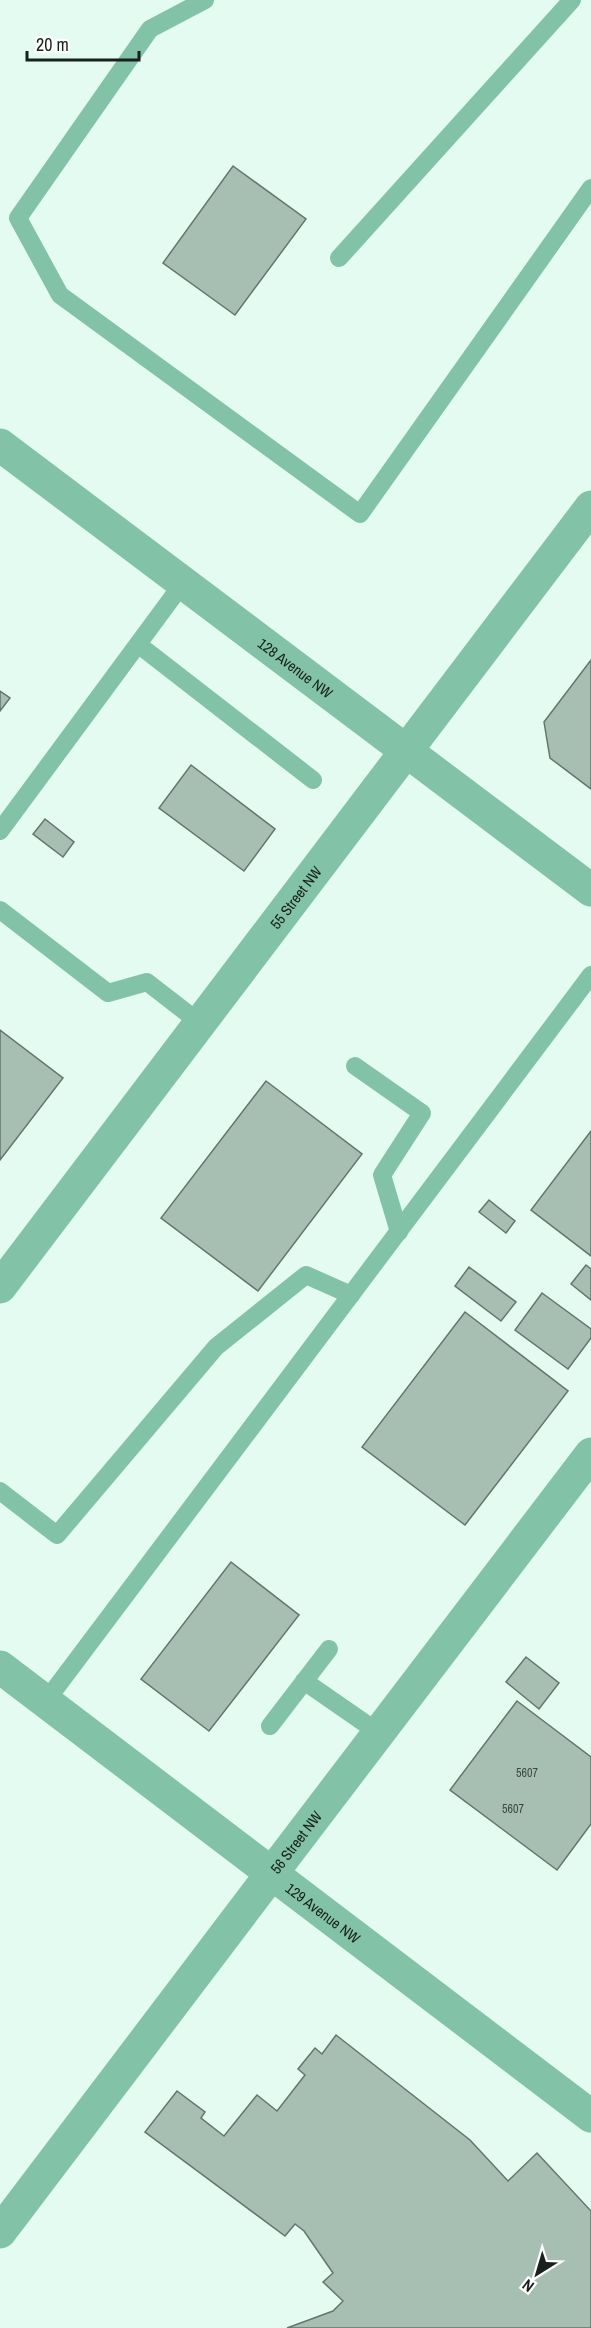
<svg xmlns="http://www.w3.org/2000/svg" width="591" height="2328" font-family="'Archivo Narrow',sans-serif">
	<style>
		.building { fill: #a7beb3; stroke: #62776e; stroke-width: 1.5 }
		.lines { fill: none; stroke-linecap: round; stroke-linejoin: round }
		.service { stroke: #82c2a6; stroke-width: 18 }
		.minor { stroke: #82c2a6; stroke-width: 33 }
		.tertiary { stroke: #82c2a6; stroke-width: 33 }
		.labels { text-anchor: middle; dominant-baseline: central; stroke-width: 4.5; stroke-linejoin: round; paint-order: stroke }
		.number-label { font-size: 12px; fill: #3c4842 }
		.street-label { font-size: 15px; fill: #18211d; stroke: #fff }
	</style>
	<rect width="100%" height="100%" fill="#e3fbf0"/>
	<!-- building -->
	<g class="building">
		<polygon points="233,166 306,219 235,315 163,263"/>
		<polygon points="591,660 591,789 550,758 544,722"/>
		<polygon points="0,691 10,698 0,711"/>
		<polygon points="191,765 275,829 244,871 159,808"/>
		<polygon points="45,819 74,842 63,857 33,834"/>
		<polygon points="0,1030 63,1078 0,1160"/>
		<polygon points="266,1081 362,1154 258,1291 161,1218"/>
		<polygon points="591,1131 591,1256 531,1210"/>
		<polygon points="489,1200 515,1221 506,1233 479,1212"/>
		<polygon points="586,1265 591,1269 591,1300 571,1284"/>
		<polygon points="469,1267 516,1302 501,1321 455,1286"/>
		<polygon points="542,1293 591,1329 591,1338 568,1369 515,1330"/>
		<polygon points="465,1312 568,1391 465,1525 362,1447"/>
		<polygon points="231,1562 299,1615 209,1731 141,1679"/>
		<polygon points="526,1657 559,1683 539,1709 506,1682"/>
		<polygon points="517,1701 591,1757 591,1824 557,1870 450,1790"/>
		<polygon points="336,2035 470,2140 508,2181 537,2153 591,2211 591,2328 287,2328 333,2311 343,2301 323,2282 333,2273 304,2231 295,2224 285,2236 145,2132 177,2091 205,2112 201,2118 224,2136 257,2095 277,2111 305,2075 298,2069 315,2048 322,2054"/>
	</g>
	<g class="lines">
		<!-- service -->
		<g class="service">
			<polyline points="205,0 150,29 18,218 60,295 360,514 591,188"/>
			<polyline points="339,258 572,0"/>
			<polyline points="139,645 313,780"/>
			<polyline points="0,831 183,583"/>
			<polyline points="0,910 108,993 147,982 200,1023"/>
			<polyline points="355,1066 422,1113 382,1175 399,1232"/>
			<polyline points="0,1491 57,1535 216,1347 306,1275 351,1295"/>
			<polyline points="304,1681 379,1733"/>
			<polyline points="46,1701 591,975"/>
			<polyline points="270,1726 329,1649"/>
		</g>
		<!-- minor -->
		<g class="minor">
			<path id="s1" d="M0,445l591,445"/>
			<path id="s2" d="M0,1287l591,-780"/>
			<path id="s3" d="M272,1873l319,-419"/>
		</g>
		<!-- tertiary -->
		<g class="tertiary">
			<path id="s4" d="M0,1667l591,449"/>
			<polyline points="0,2232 272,1873"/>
		</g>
	</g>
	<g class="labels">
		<!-- number labels -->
		<g class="number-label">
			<text x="527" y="1773">5607</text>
			<text x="513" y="1809">5607</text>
		</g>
		<!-- street labels -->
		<g class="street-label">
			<text stroke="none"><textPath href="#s1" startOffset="370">128 Avenue NW</textPath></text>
			<text stroke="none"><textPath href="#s2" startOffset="489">55 Street NW</textPath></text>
			<text stroke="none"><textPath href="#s3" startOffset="39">56 Street NW</textPath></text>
			<text stroke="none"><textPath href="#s4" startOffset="406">129 Avenue NW</textPath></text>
		</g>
	</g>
	<!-- north arrow -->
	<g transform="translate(537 2274) rotate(217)" stroke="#ffffff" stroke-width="4.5" paint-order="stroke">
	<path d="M0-4.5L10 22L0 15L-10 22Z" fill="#18211d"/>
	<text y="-9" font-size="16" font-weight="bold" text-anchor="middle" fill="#18211d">N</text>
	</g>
	<!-- scale -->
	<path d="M27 51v9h112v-9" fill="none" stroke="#18211d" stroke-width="3"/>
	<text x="36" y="51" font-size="18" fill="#18211d" stroke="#ffffff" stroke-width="4.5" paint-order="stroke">20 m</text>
</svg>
